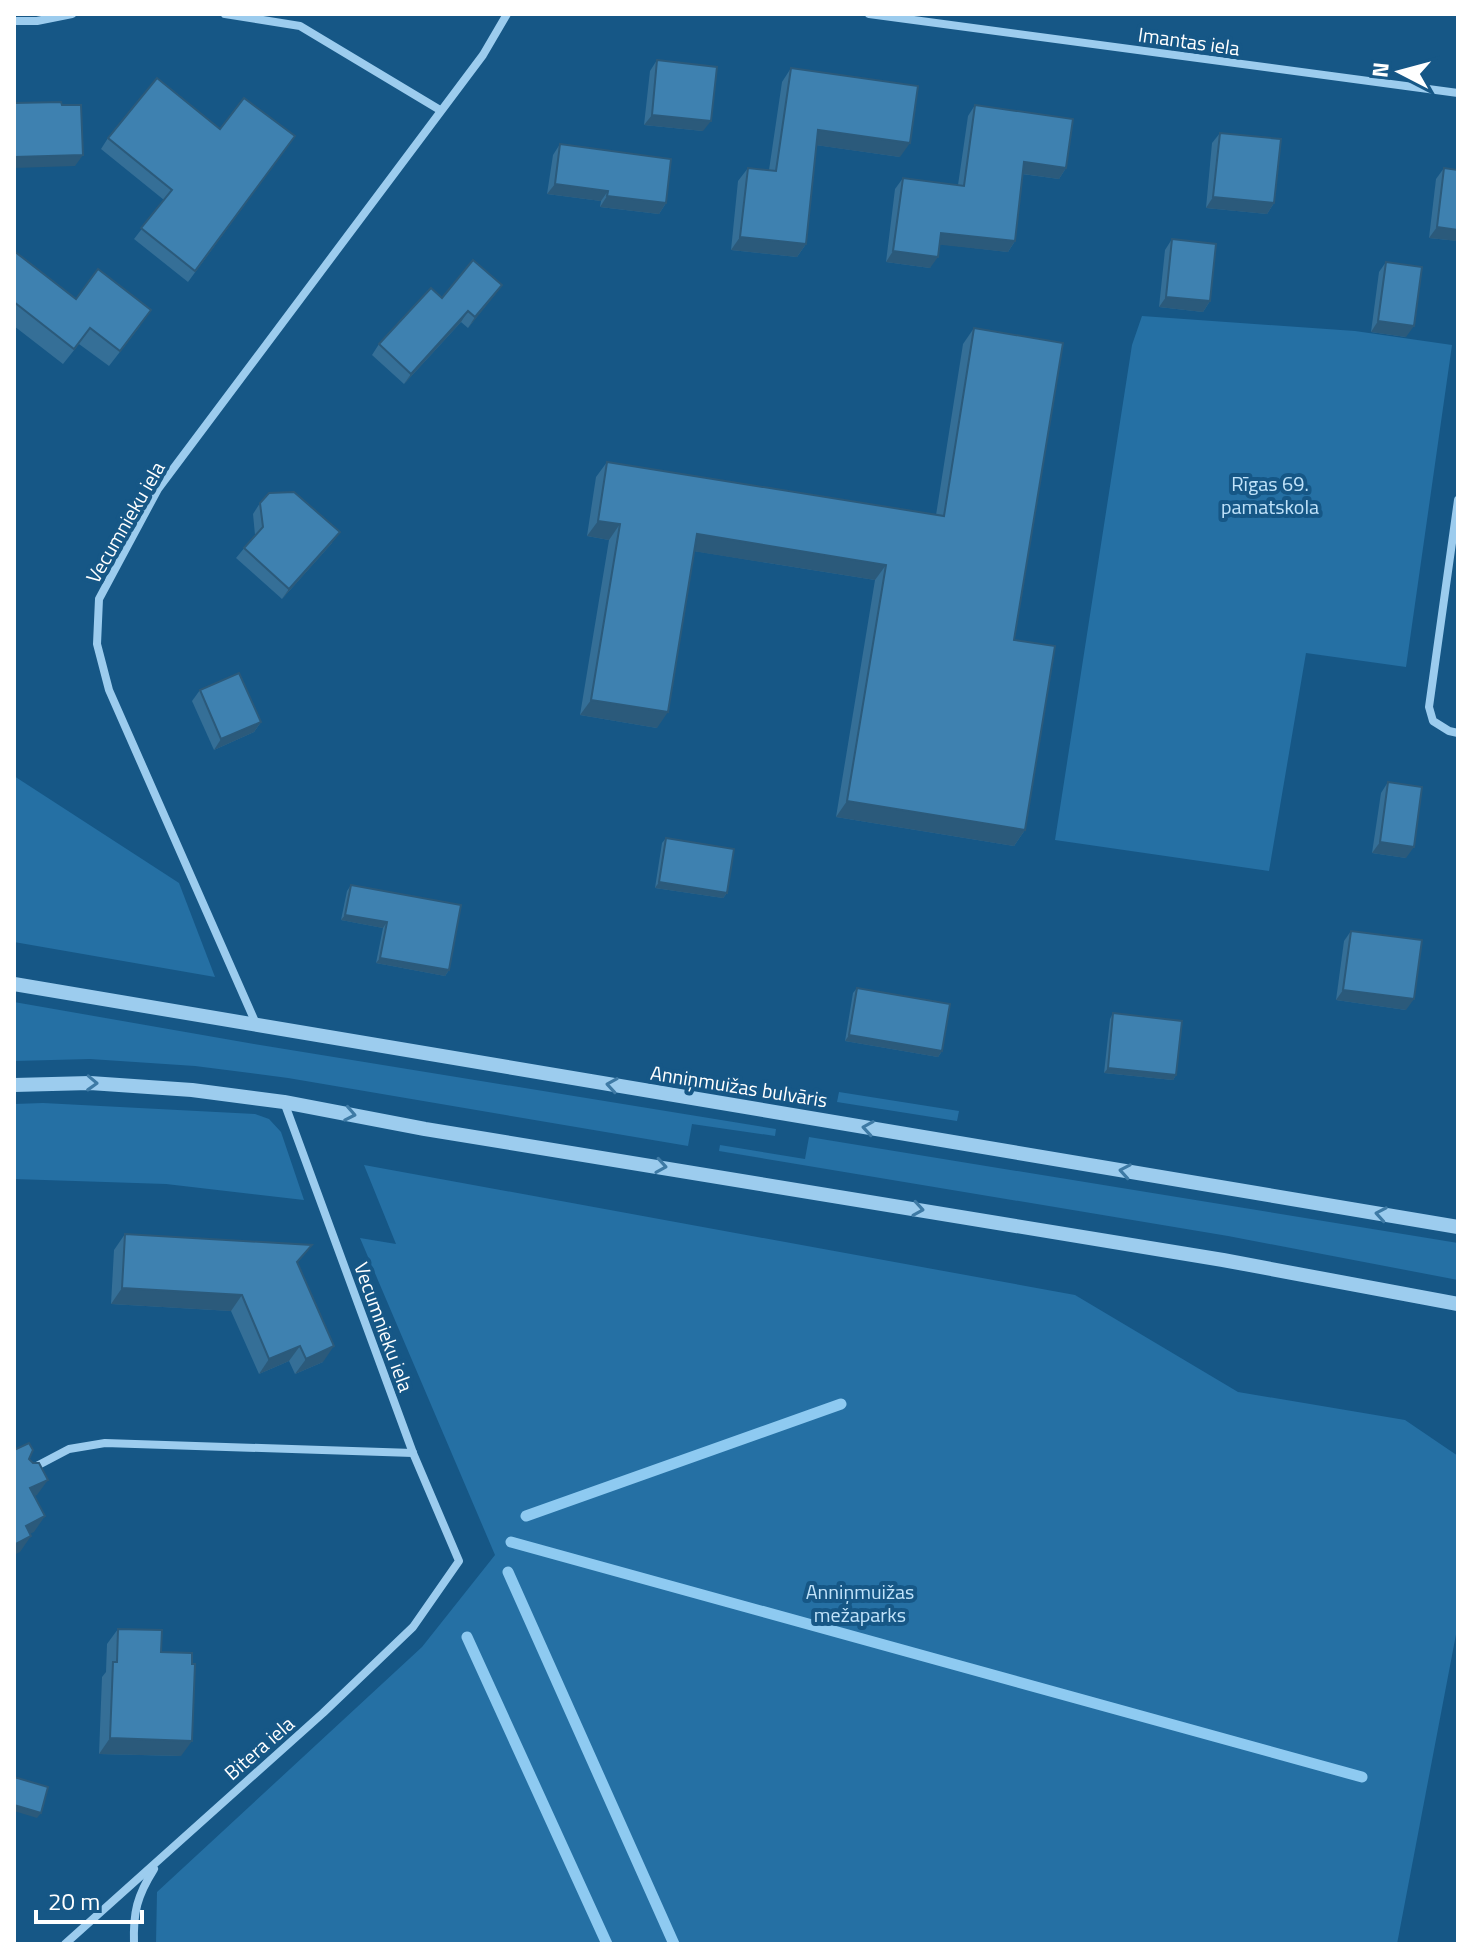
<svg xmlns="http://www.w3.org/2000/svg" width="1472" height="1958" font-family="'Titillium Web',sans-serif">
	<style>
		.green { fill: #2570a4 }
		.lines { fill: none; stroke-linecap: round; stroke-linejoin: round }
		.stream { stroke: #8ecaf1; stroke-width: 11 }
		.minor { stroke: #9cccee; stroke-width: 8 }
		.tertiary { stroke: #9cccee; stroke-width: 14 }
		.wall { fill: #356f97 }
		.shaded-wall { fill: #2b5a7b }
		.building { fill: #3e81b0; stroke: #2b5a7b; stroke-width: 2 }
		.oneway { stroke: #3e7aa5 }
		.labels { text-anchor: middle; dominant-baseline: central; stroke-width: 8; stroke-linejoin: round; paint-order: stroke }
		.street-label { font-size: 20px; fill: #fff; stroke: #165786 }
		.park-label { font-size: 20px; fill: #c1e3fa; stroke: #165786 }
	</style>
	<rect width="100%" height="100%" fill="#165786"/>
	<!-- green -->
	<g class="green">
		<polygon points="1142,316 1355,331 1452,345 1406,667 1306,653 1269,871 1055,840 1132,345"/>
		<polygon points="14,776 179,883 215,977 14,942"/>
		<polygon points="14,1002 254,1044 776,1129 775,1136 692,1124 688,1146 288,1078 195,1066 90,1059 14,1061"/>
		<polygon points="839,1092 959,1111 957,1121 837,1102"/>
		<polygon points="43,1103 255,1114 269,1119 281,1132 304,1200 166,1184 14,1179 14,1104"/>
		<polygon points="809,1137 1458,1243 1458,1280 1228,1236 719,1151 720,1145 805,1159"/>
		<polygon points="364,1165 1075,1295 1238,1392 1405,1420 1458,1456 1458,1624 1397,1944 156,1944 157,1892 422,1647 495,1555 360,1238 396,1244"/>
	</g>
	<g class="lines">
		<!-- stream -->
		<g class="stream">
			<polyline points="526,1516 841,1404"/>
			<polyline points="511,1542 1362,1777"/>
			<polyline points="508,1572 674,1944"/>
			<polyline points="467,1637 607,1944"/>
		</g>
		<!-- minor -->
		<g class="minor">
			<polyline points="225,14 300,26 440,110"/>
			<polyline points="869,14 1458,93"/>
			<polyline points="14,21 37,21 72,14"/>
			<polyline points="1458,500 1429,707 1433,721 1449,731 1458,733"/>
			<polyline points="257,1026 109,690 97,644 99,599 158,489 483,55 507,14"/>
			<polyline points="31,1469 69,1449 105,1443 413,1453"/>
			<polyline points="65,1944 323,1713 413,1627 459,1561 413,1453 284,1102"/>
			<path d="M134,1944c-1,-32 3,-48 20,-75"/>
		</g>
		<!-- tertiary -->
		<g class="tertiary">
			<polyline points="14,984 1458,1227"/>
			<polyline points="14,1085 90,1083 192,1090 284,1102 425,1129 1223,1260 1458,1304"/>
		</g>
	</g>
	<!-- wall -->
	<g class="wall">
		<polygon points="657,60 703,131 644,125 650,71"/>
		<polygon points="791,68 900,157 816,145 806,244 797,257 731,250 738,181 748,168 769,170 782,82"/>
		<polygon points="975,105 1066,168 1059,179 1022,174 1015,241 1008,252 939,244 930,268 886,262 895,189 903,178 958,185 968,116"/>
		<polygon points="220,129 295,136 188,282 134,239 164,200 101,149 108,138"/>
		<polygon points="1220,133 1274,203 1267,214 1206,208 1212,143"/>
		<polygon points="560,144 666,203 659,214 600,207 601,201 547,194 553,155"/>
		<polygon points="1444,168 1458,241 1429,238 1436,179"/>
		<polygon points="1172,239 1210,301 1203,312 1159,307 1165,250"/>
		<polygon points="14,251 76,299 140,326 109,366 79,344 63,364 14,326"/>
		<polygon points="1386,262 1406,337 1371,332 1379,272"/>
		<polygon points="502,285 468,328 461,322 404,384 372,355 379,344 442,298"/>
		<polygon points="974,328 1014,640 1025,830 1014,846 836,817 875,580 694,551 657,728 580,715 609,540 587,536 596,477 607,462 936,515 963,344"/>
		<polygon points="260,503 332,543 282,599 236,558 255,535 253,514"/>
		<polygon points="200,690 261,722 254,732 214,750 192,701"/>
		<polygon points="1388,782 1406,858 1372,853 1381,793"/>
		<polygon points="666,838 727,893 723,898 655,888 662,843"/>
		<polygon points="351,885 449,970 445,976 376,963 383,928 341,920 347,891"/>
		<polygon points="1351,931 1406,1010 1336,1000 1344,941"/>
		<polygon points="857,988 942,1051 938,1057 845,1041 853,993"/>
		<polygon points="1113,1013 1176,1075 1173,1080 1104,1073 1110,1019"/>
		<polygon points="125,1234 298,1264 323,1362 295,1374 289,1361 259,1374 231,1311 111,1304 114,1250"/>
		<polygon points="118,1629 161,1652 181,1756 99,1754 102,1677 106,1672 107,1644"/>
	</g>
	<!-- shaded-wall -->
	<g class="shaded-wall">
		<polygon points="652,115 711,121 703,131 644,125"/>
		<polygon points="818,130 910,143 900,157 808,144"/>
		<polygon points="83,155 75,166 14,168 14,157"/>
		<polygon points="1024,162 1066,168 1059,179 1016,173"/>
		<polygon points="555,184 608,191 601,201 547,194"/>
		<polygon points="607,196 666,203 659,214 600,207"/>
		<polygon points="1213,197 1274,203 1267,214 1206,208"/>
		<polygon points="1437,227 1458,230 1458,241 1429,238"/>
		<polygon points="941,233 1015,241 1008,252 933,244"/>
		<polygon points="740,237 806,244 797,257 731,250"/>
		<polygon points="893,251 938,257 930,268 886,262"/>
		<polygon points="502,285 495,295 468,328 475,317"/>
		<polygon points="1166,297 1210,301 1203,312 1159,307"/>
		<polygon points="468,311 461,322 404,384 411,374"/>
		<polygon points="1378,321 1414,326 1406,337 1371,332"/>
		<polygon points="598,521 620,524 609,540 587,536"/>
		<polygon points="340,532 332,543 282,599 289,589"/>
		<polygon points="697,534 886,565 875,580 686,550"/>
		<polygon points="591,700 668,712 657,728 580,715"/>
		<polygon points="261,722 254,732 214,750 221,739"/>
		<polygon points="847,801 1025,830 1014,846 836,817"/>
		<polygon points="1380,842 1414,847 1406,858 1372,853"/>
		<polygon points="659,882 727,893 723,898 655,888"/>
		<polygon points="345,915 387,922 383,928 341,920"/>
		<polygon points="380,958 449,970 445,976 376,963"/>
		<polygon points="1343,990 1414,999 1406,1010 1336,1000"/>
		<polygon points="849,1035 942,1051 938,1057 845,1041"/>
		<polygon points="1108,1068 1176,1075 1173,1080 1104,1073"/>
		<polygon points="122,1288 242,1295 231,1311 111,1304"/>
		<polygon points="300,1346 289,1361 259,1374 269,1359"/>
		<polygon points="334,1346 323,1362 295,1374 306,1359"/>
		<polygon points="48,1480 37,1495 19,1504 30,1488"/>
		<polygon points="45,1516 34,1532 15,1541 26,1526"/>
		<polygon points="31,1536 20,1552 14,1555 14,1545"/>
		<polygon points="110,1738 192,1741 181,1756 99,1754"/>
		<polygon points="14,1805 41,1813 37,1818 14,1811"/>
	</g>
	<!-- building -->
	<g class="building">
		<polygon points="657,60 717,67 711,121 652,115"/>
		<polygon points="791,68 918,86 910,143 818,130 806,244 740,237 748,168 776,171"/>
		<polygon points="157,78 220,129 244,98 295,136 195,271 141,228 172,190 108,138"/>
		<polygon points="61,102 62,105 81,105 83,155 14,157 14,103"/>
		<polygon points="975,105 1073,119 1066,168 1024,162 1015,241 941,233 938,257 893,251 903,178 964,186"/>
		<polygon points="1220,133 1281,139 1274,203 1213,197"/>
		<polygon points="560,144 671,159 666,203 607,196 608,191 555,184"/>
		<polygon points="1444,168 1458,170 1458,230 1437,227"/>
		<polygon points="1172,239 1216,244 1210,301 1166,297"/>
		<polygon points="14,251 76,299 98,269 151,310 120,351 90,328 74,349 14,302"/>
		<polygon points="473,260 502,285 475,317 468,311 411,374 379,344 431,288 442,298"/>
		<polygon points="1386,262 1422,267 1414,326 1378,321"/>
		<polygon points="974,328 1063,343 1014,640 1055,646 1025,830 847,801 886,565 697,534 668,712 591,700 620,524 598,521 607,462 944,516"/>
		<polygon points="294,492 340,532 289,589 244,548 263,527 260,503 269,493"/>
		<polygon points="239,673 261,722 221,739 200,690"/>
		<polygon points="1388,782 1422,787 1414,847 1380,842"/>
		<polygon points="666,838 734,849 727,893 659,882"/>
		<polygon points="351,885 461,905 449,970 380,958 387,922 345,915"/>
		<polygon points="1351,931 1422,940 1414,999 1343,990"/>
		<polygon points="857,988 950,1004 942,1051 849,1035"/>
		<polygon points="1113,1013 1182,1021 1176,1075 1108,1068"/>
		<polygon points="125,1234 312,1245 297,1262 334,1346 306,1359 300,1346 269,1359 242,1295 122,1288"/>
		<polygon points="29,1443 33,1450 29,1459 33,1463 39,1463 48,1480 30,1488 45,1516 26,1526 31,1536 14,1545 14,1450"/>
		<polygon points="118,1629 162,1630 161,1652 192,1653 192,1664 195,1664 192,1741 110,1738 113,1662 117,1662"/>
		<polygon points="14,1777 48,1787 41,1813 14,1805"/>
	</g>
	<!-- one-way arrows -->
	<defs><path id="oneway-chevron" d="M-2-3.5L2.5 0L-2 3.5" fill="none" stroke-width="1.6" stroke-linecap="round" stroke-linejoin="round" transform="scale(2)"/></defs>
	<g class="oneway">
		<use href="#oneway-chevron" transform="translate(92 1083) rotate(2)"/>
		<use href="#oneway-chevron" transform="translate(612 1085) rotate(-171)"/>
		<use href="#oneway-chevron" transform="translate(350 1114) rotate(11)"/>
		<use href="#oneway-chevron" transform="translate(868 1128) rotate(-171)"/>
		<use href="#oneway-chevron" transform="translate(661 1166) rotate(9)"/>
		<use href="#oneway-chevron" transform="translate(1125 1171) rotate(-170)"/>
		<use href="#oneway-chevron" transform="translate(918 1209) rotate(9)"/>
		<use href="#oneway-chevron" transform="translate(1381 1214) rotate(-170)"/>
	</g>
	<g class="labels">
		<!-- street labels -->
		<g class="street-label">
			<text transform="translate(1189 41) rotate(8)">Imantas iela</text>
			<text transform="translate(125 522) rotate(-60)">Vecumnieku iela</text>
			<text transform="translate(739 1086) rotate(9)">Anniņmuižas bulvāris</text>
			<text transform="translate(384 1327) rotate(70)">Vecumnieku iela</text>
			<text transform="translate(259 1748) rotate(-41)">Bitera iela</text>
		</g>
		<!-- park labels -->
		<g class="park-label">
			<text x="1270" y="483">Rīgas 69.<tspan x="1270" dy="23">pamatskola</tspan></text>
			<text x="860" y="1591">Anniņmuižas<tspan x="860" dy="23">mežaparks</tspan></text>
		</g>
	</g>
	<!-- border -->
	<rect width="1472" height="1958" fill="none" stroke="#ffffff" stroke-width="32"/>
	<!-- north arrow -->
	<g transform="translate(1400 72) rotate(276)" stroke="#165786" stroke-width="6" paint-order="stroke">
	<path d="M0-6L14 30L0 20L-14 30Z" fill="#ffffff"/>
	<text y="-12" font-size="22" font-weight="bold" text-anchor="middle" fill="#ffffff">N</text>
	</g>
	<!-- scale -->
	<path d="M36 1910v12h106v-12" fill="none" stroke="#ffffff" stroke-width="4"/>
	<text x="48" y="1910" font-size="24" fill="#ffffff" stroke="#165786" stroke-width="6" paint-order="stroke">20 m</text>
</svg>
